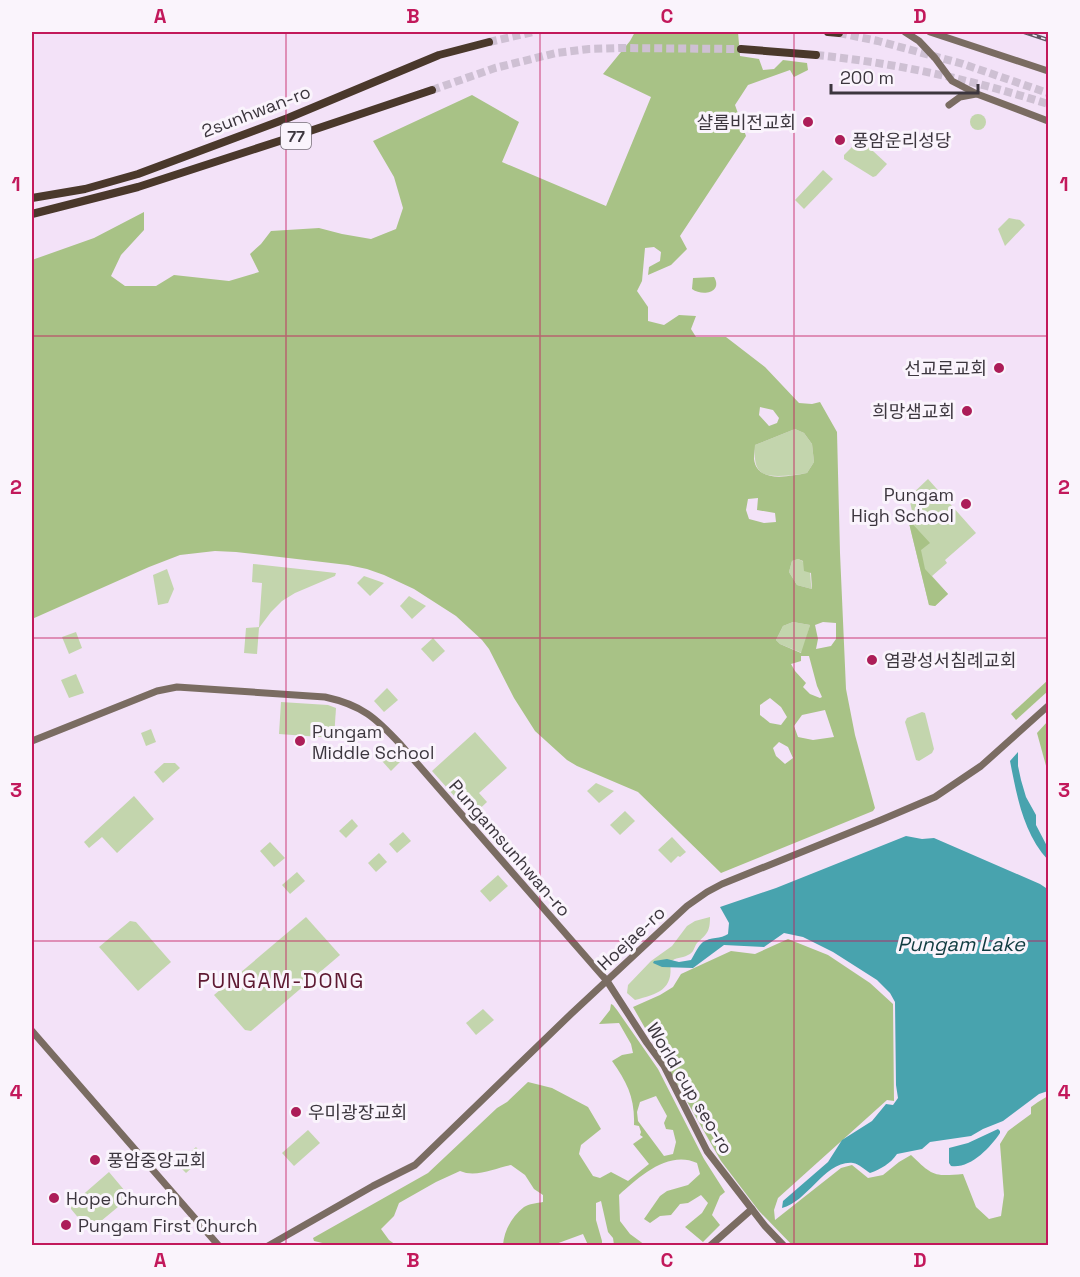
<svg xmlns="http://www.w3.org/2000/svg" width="1080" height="1277" font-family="'Space Grotesk','Noto Sans KR',sans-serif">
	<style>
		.green { fill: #c3d5ad }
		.forest { fill: #a8c286; fill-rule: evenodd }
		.water { fill: #48a3ae }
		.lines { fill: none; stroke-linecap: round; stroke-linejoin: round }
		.highway-tunnel { stroke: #cec0d3; stroke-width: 8; stroke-dasharray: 8 4; stroke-linecap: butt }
		.secondary { stroke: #7a6c62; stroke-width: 7 }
		.highway { stroke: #4a382b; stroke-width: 8 }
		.rail-casing { stroke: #5f5762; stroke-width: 4 }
		.rail { stroke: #faf4fc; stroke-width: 1.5; stroke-dasharray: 4.5; stroke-linecap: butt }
		.grid { fill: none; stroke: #c2185b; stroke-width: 1.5; stroke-opacity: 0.55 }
		.poi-dot { fill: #ac1d58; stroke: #faf4fc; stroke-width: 2 }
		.labels { text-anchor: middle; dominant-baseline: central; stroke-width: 6; stroke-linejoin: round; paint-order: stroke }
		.shield { fill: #faf4fc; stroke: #756f77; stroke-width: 1.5 }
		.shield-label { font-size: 16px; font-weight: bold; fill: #3c363e }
		.street-label { font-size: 18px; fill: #3c363e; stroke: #faf4fc }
		.poi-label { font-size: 18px; fill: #3c363e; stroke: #faf4fc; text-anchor: start }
		.water-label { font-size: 20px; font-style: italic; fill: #103b40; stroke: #faf4fc }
		.quarter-label { font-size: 21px; letter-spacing: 1.5px; fill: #5e1a32; stroke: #faf4fc }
		.neatline { fill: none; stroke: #c2185b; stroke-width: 2 }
		.grid-label { font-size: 20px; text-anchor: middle; font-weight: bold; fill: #c2185b }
	</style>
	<rect width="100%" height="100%" fill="#f3e2f8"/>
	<!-- green -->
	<g class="green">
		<circle cx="978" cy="122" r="8"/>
		<polygon points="860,139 887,164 876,176 873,177 844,159 844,155"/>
		<polygon points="823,170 833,179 804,209 795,200"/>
		<polygon points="1009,218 1020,220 1025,225 1005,246 998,229"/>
		<path d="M795,429l9,4 8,11 2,18 -7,11c-10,2 -19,3 -29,3 -23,0 -24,-11 -23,-31z"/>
		<polygon points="928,479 976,533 945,560 947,563 932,576 948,594 935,606 929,605 908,519 915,525 909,497"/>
		<path d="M798,559c16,6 11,17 14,30l-15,-4 -8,-13 3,-11z"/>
		<polygon points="253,564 336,573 335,576 295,593 282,601 271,612 259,628 257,654 244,653 246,628 259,627 262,583 252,582"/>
		<polygon points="167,569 174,589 168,603 158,605 153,575"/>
		<polygon points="364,576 384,583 370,596 357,583"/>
		<polygon points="409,596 426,606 412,619 400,606"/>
		<polygon points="793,622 810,625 802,653 780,644 776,640 783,626"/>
		<polygon points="76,632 82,648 69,654 62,637"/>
		<polygon points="433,638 445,651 433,662 421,649"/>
		<polygon points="76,674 84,693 69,698 61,680"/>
		<polygon points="387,688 398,700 384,712 374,701"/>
		<polygon points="281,702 328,705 336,708 334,738 279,734"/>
		<polygon points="922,712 925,713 934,749 932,753 919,761 916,760 905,722 907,718"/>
		<polygon points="151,729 156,742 146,746 141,733"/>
		<polygon points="475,732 507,768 479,793 487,802 472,816 432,771"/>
		<polygon points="392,751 401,761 391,771 382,761"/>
		<polygon points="164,763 175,763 180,768 163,783 154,772"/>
		<polygon points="596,783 614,791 599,803 587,791"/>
		<polygon points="134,796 154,819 117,853 102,837 89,848 84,842"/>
		<polygon points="625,811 635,821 620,835 610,825"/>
		<polygon points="352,819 358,826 346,838 339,831"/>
		<polygon points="403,832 411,841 397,853 389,844"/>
		<polygon points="672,837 686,852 680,857 678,856 671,863 658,850"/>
		<polygon points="270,842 285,858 274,867 260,851"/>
		<polygon points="379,853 387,862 376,872 368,863"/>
		<polygon points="297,872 305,881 290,894 282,885"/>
		<polygon points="498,875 508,886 490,902 480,891"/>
		<polygon points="306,917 340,955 251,1031 245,1030 214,995"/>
		<path d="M710,917c0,15 -3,17 -13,26 -3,4 -3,10 -9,12 -7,4 -12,1 -18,8 4,27 -13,31 -35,37l-8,-7 1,-8 23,-24 21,-15 15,-20 8,-5z"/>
		<polygon points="130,921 136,922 171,962 138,991 99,947"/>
		<polygon points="483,1009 494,1020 476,1035 466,1023"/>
		<polygon points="308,1130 320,1143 294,1166 282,1153"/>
		<polygon points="196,1147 204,1157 186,1173 177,1164"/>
		<polygon points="109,1172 130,1197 95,1226 91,1222 86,1227 71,1209 71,1205"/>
	</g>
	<!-- forest -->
	<g class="forest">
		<path d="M635,32h103l2,24 19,3 4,11 11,-1 9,-9 24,3 1,7 -14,7 -4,-7 -42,15 -13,20 11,31 -66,100 7,13 -16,16 -23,10 1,-8 11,-6 1,-9 -7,-5 -9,1 -3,33 -5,10 11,16v14l16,4 15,-10 17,1 -5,13 5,8h30l39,30 34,36 13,1 8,-2 17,30 3,121 6,136 9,46 20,73 -2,3 -152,62 -83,-81 -61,-26 -10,-6 -32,-29 -21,-33 -25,-49 -7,-9 -26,-24 -42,-27 -30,-14 -17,-6 -19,-4 -112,-13 -21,-1 -35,4 -31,12 -117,52v-359l62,-22 50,-26v18l-23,25 -10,21 14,10h31l18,-11 55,6 30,-9 -9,-18 11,-10 10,-13 48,-3 23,6 29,5 25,-10 7,-21 -9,-31 -21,-36 99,-46 47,27 -17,40 104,44 45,-109 -48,-23 27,-33zM760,407l13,3 6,8 -2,5 -8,3 -10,-11zM795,429l9,4 8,11 2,18 -7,11c-17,3 -50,11 -53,-14 0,-4 1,-10 1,-14zM758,498l-1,12 18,3 1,9 -12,1 -15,-4 -3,-9 2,-11zM798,559l5,2 1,10 7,2 1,16 -15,-4 -8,-13 3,-11zM793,622l17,3 -9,28 -21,-9 -4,-4 7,-14zM823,622l13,1v16l-5,7 -15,3 2,-10 -3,-14zM801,656h8l8,30 5,11 -2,1 -10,-4 -7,-7 3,-4 -11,-12 -4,-7 10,-3zM770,698l11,9 6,10 -6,8 -11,-2 -10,-8v-10zM825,710l9,27 -21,3 -15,-3 -4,-11 8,-11zM779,742l9,5 5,11 -8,6 -9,-8 -3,-8z"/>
		<path d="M714,277c9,15 -11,20 -22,12l1,-11z"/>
		<polygon points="908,519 930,543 921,550 925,569 948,594 935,606 929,605"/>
		<polygon points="1048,680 1048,691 1016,720 1011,714"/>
		<polygon points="1048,721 1048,773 1037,733"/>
		<path d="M788,939l40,16 42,28 23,21 1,97 -7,-1 -109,98 -4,12 1,10 66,-52 11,-3 16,13 15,-3 16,-13 12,-7c21,20 22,22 52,19l13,33 13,12 12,-3 3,-21 -4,-51 8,-13 23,-17v-7l7,-5 10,-6v149h-256l-33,-34 -38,-50 -88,-154 27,-12 13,-8 8,-13 50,-23 24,3z"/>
		<path d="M611,1004l2,1 4,5 41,59 46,90 21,33 -5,4 -8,19 8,10 -17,17 -18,-15 17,-14 6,-10 -7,-8 -13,8 -8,1 -9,11 -11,1 -10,7 -6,-4 16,-23 7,-5 21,-6 12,-11 -3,-11c-29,-13 -58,14 -78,32l1,26 10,13 15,11h-31l-1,-7 -5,-6 -7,-31 -5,2v17l6,21v4h-14l-5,-11 -30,11h-50c1,-14 9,-29 21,-38 5,-3 13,-4 19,-5v-7l-9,-6 -9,-14 -14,-10c-16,3 -35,13 -51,6l-24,11 -37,21 -5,13 -13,13 8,11 7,5h-65l-17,-4 -1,-3 115,-65 69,-65 10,-6 21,-20 24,6 36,19 13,22 -20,16 -2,9 14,22 7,2 11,-6 17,9 21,-17 -16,-20 10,-7 -3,-2 1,-3 -2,-6 -5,-1c1,-27 -7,-43 -22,-64l10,-6 11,-2 -2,-9 -12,-21 -20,1 11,-14zM656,1096l11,20 -3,7 2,6 7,1 3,12 -3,12 -9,2 -26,-35 -1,-9 3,-10z"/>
	</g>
	<!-- water -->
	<g class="water">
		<path d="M1018,752v14l3,14 5,17 10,18v10l12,23v12c-25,-27 -31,-64 -38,-99z"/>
		<path d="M906,836l16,3 12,-1 106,46 6,4 2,-2v33l-2,2 2,6v164l-9,3 -36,27 -20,8 -12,7 -41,6 -8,7 -25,5c-7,10 -16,15 -27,19 -5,-3 -11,-9 -17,-10 -28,-3 -45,39 -71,45l1,-7 45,-39 14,-22 30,-19 14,-17 7,1 5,-7 -2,-13 -1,-83 -5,-9 -13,-13 -44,-28 -30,-15 -19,-4 -20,14 -40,-2 -31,23 -31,-1 -9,-4 1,-2 13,-2 12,3 12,-2c3,-5 7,-14 12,-18 7,-5 18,-3 25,-8l1,-11 -9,-16 56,-19z"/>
		<path d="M998,1129l2,2v2c-10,15 -30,36 -49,33l-2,-3v-15l19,-5z"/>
	</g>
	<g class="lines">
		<!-- highway-tunnel -->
		<g class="highway-tunnel">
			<polyline points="839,33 878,41 963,64 1048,93"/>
			<polyline points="489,42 533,32"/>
			<path d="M816,55c80,8 157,25 232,49"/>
			<polyline points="432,90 495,68 556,53 589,49 621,48 741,49"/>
		</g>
		<!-- secondary -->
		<g class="secondary">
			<polyline points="905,32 919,41 935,58 952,81 977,94 1048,121"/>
			<polyline points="930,32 1048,71"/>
			<polyline points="949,105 960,97 976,94"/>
			<path d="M32,741l125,-50 20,-4 148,10c37,8 51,21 76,48l206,236 40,62 17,23 43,85 58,75 19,20"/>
			<polyline points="32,1031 219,1246"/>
			<polyline points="268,1246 373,1186 415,1165 571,1014 687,906 707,892 722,884 881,820 935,797 981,766 1048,706"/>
			<polyline points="710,1246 752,1209"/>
		</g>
		<!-- highway -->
		<g class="highway">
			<polyline points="828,32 839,33"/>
			<polyline points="741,49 816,55"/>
			<polyline points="32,198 85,189 138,174 288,118 439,55 489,42"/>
			<polyline points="32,214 138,187 295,136 432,90"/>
		</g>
		<defs>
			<polyline id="rail" points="1024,32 1048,40"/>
		</defs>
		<!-- rail casing -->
		<use href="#rail" class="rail-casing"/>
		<!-- rail -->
		<use href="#rail" class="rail"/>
	</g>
	<!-- grid -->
	<path class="grid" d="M286,32v1214M540,32v1214M794,32v1214M32,336h1016M32,638h1016M32,941h1016"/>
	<!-- markers -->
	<g class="poi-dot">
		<circle cx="808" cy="122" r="6"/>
		<circle cx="840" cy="140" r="6"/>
		<circle cx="999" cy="368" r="6"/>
		<circle cx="967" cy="411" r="6"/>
		<circle cx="966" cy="504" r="6"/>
		<circle cx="872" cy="660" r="6"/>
		<circle cx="300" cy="741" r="6"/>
		<circle cx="296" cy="1112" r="6"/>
		<circle cx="95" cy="1160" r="6"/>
		<circle cx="54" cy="1198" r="6"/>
		<circle cx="66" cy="1225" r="6"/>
	</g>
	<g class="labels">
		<!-- shield labels -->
		<rect class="shield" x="281" y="123" width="30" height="26" rx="4.5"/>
		<g class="shield-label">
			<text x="296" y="136">77</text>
		</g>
		<!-- street labels -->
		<g class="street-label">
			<text transform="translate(256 111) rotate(-21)">2sunhwan-ro</text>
			<text transform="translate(510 848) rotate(49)">Pungamsunhwan-ro</text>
			<text transform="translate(631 938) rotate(-43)">Hoejae-ro</text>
			<text transform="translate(690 1088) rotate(59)">World cup seo-ro</text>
		</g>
		<!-- poi labels -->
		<g class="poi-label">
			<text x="796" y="122" text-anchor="end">샬롬비전교회</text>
			<text x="852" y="140">풍암운리성당</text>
			<text x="987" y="368" text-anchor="end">선교로교회</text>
			<text x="955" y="411" text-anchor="end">희망샘교회</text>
			<text x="954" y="494" text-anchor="end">Pungam<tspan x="954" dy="21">High School</tspan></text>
			<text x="884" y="660">염광성서침례교회</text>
			<text x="312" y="731">Pungam<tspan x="312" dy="21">Middle School</tspan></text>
			<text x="308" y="1112">우미광장교회</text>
			<text x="107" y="1160">풍암중앙교회</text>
			<text x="66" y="1198">Hope Church</text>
			<text x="78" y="1225">Pungam First Church</text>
		</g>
		<!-- water labels -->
		<g class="water-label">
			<text x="961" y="944">Pungam Lake</text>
		</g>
		<!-- quarter labels -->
		<g class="quarter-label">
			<text x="281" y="980">PUNGAM-DONG</text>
		</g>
	</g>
	<!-- border -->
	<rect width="1080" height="1277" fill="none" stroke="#faf4fc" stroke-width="66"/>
	<!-- scale -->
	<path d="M831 84v9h147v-9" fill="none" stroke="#3c363e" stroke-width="3"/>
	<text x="840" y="84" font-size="18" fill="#3c363e" stroke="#faf4fc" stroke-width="4.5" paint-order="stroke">200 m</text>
	<rect x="33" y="33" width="1014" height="1211" class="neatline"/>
	<g class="grid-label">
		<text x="160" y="23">A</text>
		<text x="413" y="23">B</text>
		<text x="667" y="23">C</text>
		<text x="920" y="23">D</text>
		<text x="16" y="191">1</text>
		<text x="1064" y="191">1</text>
		<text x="16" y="494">2</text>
		<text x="1064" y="494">2</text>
		<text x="16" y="797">3</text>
		<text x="1064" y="797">3</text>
		<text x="16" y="1099">4</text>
		<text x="1064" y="1099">4</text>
		<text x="160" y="1267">A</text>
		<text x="413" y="1267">B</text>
		<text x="667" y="1267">C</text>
		<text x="920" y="1267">D</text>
	</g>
</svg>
